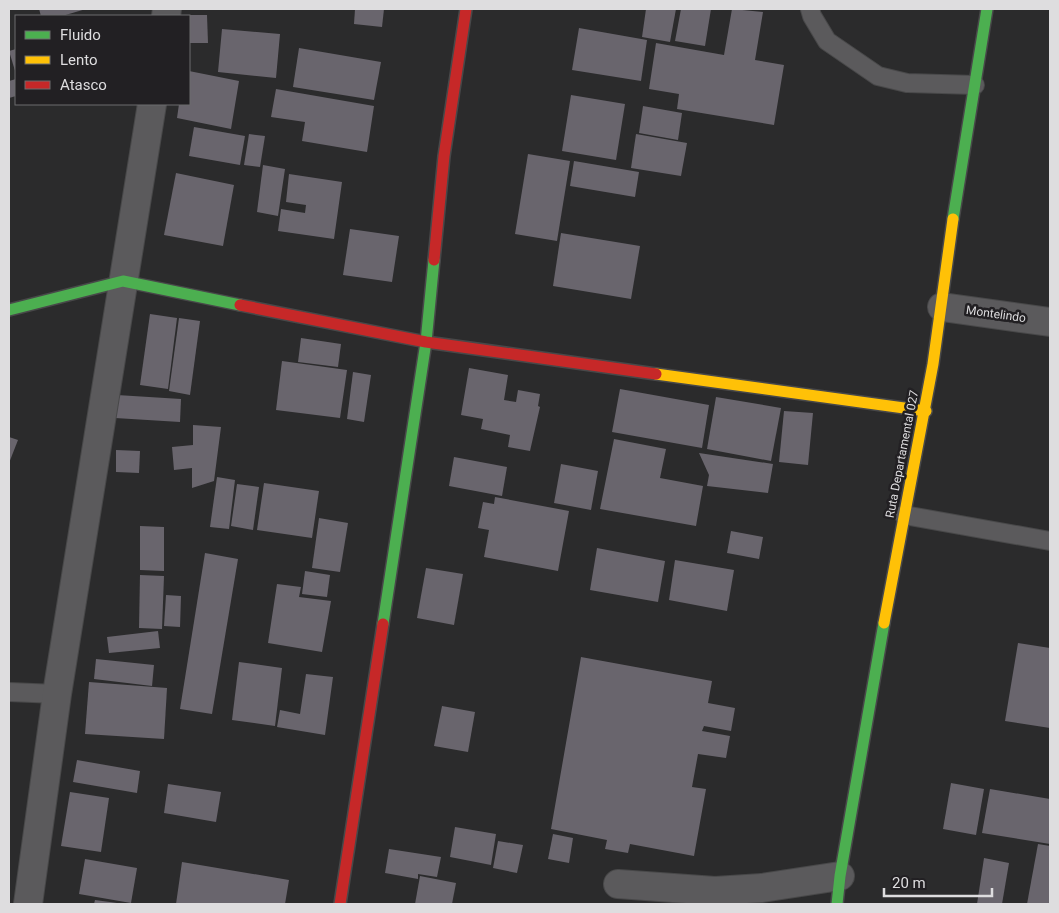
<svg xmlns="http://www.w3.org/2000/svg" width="1059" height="913" font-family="Roboto,sans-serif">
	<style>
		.building { fill: #69656d }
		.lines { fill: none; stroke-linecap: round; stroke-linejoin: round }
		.lane-casing { stroke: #484849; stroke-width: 20 }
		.street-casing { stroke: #484849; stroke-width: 30 }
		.fast-casing { stroke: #484849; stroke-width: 14 }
		.slow-casing { stroke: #484849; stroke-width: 14 }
		.jam-casing { stroke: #484849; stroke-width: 14 }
		.lane { stroke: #5b5a5c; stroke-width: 18 }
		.street { stroke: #5b5a5c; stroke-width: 28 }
		.fast { stroke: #4caf50; stroke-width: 11 }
		.slow { stroke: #ffc107; stroke-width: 11 }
		.jam { stroke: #c62828; stroke-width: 11 }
		.labels { text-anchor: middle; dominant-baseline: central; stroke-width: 5; stroke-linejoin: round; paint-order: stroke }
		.street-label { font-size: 12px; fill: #dedddf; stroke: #222023 }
	</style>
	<rect width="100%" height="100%" fill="#2b2b2c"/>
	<!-- building -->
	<g class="building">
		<polygon points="39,9 86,9 62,16 41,16"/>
		<polygon points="355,9 384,9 382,27 354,24"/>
		<polygon points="646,9 676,9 670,42 642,37"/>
		<polygon points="681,9 711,9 705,46 675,41"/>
		<polygon points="732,9 763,12 755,60 784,65 774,125 677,109 679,94 649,89 656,43 724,55"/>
		<polygon points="189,15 207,15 208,43 189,43"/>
		<polygon points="579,28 647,40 641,81 572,70"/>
		<polygon points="222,29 280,34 276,78 218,72"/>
		<polygon points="299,48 381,62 374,100 293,87"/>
		<polygon points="16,49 16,74 9,51"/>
		<polygon points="189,71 239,81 231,129 177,118 179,104 189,104"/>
		<polygon points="16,79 16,96 9,98 9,81"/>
		<polygon points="276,89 374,106 367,152 302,141 305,122 271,117"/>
		<polygon points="571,95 625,104 616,160 562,151"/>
		<polygon points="643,106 682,113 678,140 639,133"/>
		<polygon points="194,127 245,136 240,165 189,156"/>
		<polygon points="249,134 265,136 260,167 244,165"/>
		<polygon points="636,134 687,143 681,176 631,168"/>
		<polygon points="528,154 570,161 557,241 515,234"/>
		<polygon points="574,161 639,172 635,197 570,186"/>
		<polygon points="263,165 285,169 278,216 257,212"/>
		<polygon points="176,173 234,185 223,246 164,235"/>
		<polygon points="289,174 342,182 334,239 278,231 281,209 305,213 306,205 286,202"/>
		<polygon points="350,229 399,236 392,282 343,275"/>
		<polygon points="561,233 640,246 631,299 553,286"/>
		<polygon points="150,314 177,318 168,389 140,385"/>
		<polygon points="179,318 200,321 190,395 169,391"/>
		<polygon points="301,338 341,344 338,367 298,362"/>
		<polygon points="282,361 347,370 340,418 276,410"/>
		<polygon points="469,368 508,375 504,400 516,402 518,390 540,394 538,406 540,407 530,451 508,447 510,435 481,429 483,419 461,415"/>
		<polygon points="353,372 371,375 364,422 347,419"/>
		<polygon points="620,389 709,405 702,448 612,432"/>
		<polygon points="117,395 181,399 180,422 115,418"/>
		<polygon points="716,397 781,408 771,461 707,449"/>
		<polygon points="784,411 813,413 808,465 779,462"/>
		<polygon points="193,425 221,427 214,481 192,488 192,468 174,470 172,447 193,445"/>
		<polygon points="9,437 18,440 9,463"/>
		<polygon points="614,439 666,449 660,478 703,486 696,526 600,509"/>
		<polygon points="116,450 140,451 139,473 116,472"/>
		<polygon points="699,453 773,464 768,493 707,486 709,475"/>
		<polygon points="454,457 507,467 502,496 449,486"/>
		<polygon points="561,464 598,471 591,510 554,503"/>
		<polygon points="217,477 235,480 229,529 210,527"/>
		<polygon points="264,483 319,491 312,538 257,530"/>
		<polygon points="237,484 259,487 253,530 231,526"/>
		<polygon points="495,497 569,511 558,571 484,557 489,530 478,528 483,502 494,504"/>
		<polygon points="319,518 348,523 340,572 312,568"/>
		<polygon points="140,526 164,527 164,571 140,570"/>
		<polygon points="731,531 763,537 759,559 727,553"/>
		<polygon points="597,548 665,561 658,602 590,590"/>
		<polygon points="205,553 238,559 212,714 180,709"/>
		<polygon points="675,560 734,570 727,611 669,600"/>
		<polygon points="426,568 463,574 454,625 417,618"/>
		<polygon points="305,571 330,575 327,597 302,594"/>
		<polygon points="140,575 164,576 162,629 139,628"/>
		<polygon points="277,584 301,587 299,597 331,601 322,652 268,643"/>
		<polygon points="166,595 181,596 180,627 164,626"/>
		<polygon points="158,631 160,648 109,653 107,637"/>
		<polygon points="1018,643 1050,648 1050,728 1005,721"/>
		<polygon points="581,657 712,681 708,703 735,708 731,731 704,726 702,731 730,736 726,758 698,754 692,787 706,789 694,856 630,844 628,853 605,849 607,840 551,829"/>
		<polygon points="96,659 154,665 152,686 94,679"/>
		<polygon points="239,662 282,668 275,726 232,720"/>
		<polygon points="306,674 333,677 325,735 277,727 280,710 300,714"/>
		<polygon points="89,682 167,688 164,739 85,734"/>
		<polygon points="442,706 475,712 468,752 434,746"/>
		<polygon points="77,760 140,771 137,793 73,782"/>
		<polygon points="951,783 984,789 976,835 943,829"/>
		<polygon points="168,784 221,792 216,822 164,813"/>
		<polygon points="990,789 1050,799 1050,844 982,833"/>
		<polygon points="70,792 109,798 101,852 61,846"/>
		<polygon points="455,827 496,834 491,865 450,857"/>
		<polygon points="553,834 573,838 569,863 548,859"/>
		<polygon points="498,841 523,845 517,873 493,868"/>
		<polygon points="1038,844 1050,846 1050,904 1027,904"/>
		<polygon points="389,849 441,857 437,877 418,874 418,879 385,873"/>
		<polygon points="984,858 1009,863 1002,904 977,904"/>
		<polygon points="85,859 137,868 131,903 79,894"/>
		<polygon points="182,862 289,880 285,904 176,904"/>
		<polygon points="420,876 456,883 452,904 415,904"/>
		<polygon points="95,900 117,903 117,904 94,904"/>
	</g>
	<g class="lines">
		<defs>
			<g id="lane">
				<polyline points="810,9 812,16 827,41 878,76 907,83 975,85"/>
				<polyline points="904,515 1050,541"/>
				<polyline points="9,692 57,694"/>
			</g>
			<g id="street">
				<polyline points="166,16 167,9"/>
				<polyline points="942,307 1050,322"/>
				<polyline points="618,884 715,891 762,888 840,876"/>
				<polyline points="28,904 57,694 152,104"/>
			</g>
			<g id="fast">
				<polyline points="953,219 987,9"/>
				<polyline points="9,310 123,281 240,305"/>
				<polyline points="383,624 426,342 434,260"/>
				<polyline points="837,904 840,876 884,623"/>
			</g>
			<g id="slow">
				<polyline points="656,374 926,411"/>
				<polyline points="884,623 933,364 953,219"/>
			</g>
			<g id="jam">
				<polyline points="434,260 444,156 466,9"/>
				<polyline points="240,305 426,342 656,374"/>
				<polyline points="340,904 383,624"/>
			</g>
		</defs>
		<!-- lane casing -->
		<use href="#lane" class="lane-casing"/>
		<!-- street casing -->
		<use href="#street" class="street-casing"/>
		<!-- fast casing -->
		<use href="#fast" class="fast-casing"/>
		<!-- slow casing -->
		<use href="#slow" class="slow-casing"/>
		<!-- jam casing -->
		<use href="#jam" class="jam-casing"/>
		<!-- lane -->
		<use href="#lane" class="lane"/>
		<!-- street -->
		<use href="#street" class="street"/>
		<!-- fast -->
		<use href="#fast" class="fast"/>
		<!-- slow -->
		<use href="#slow" class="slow"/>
		<!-- jam -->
		<use href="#jam" class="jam"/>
	</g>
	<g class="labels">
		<!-- street labels -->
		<g class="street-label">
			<text transform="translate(996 314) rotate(8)">Montelindo</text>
			<text transform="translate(902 454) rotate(-79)">Ruta Departamental 027</text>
		</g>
	</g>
	<!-- border -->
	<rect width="1059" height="913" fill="none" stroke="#dedddf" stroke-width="20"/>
	<!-- legend -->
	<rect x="15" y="15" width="175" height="90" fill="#222023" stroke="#6d6c6e"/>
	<rect x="25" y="31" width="25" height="8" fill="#4caf50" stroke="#6d6c6e"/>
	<text x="60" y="40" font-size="15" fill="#dedddf">Fluido</text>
	<rect x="25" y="56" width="25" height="8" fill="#ffc107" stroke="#6d6c6e"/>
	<text x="60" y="65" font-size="15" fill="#dedddf">Lento</text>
	<rect x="25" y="81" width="25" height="8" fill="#c62828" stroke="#6d6c6e"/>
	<text x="60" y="90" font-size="15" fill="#dedddf">Atasco</text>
	<!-- scale -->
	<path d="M884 888v8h108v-8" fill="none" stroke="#dedddf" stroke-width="2.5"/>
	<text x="892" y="888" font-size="15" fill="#dedddf" stroke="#222023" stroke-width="4" paint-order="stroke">20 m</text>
</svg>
